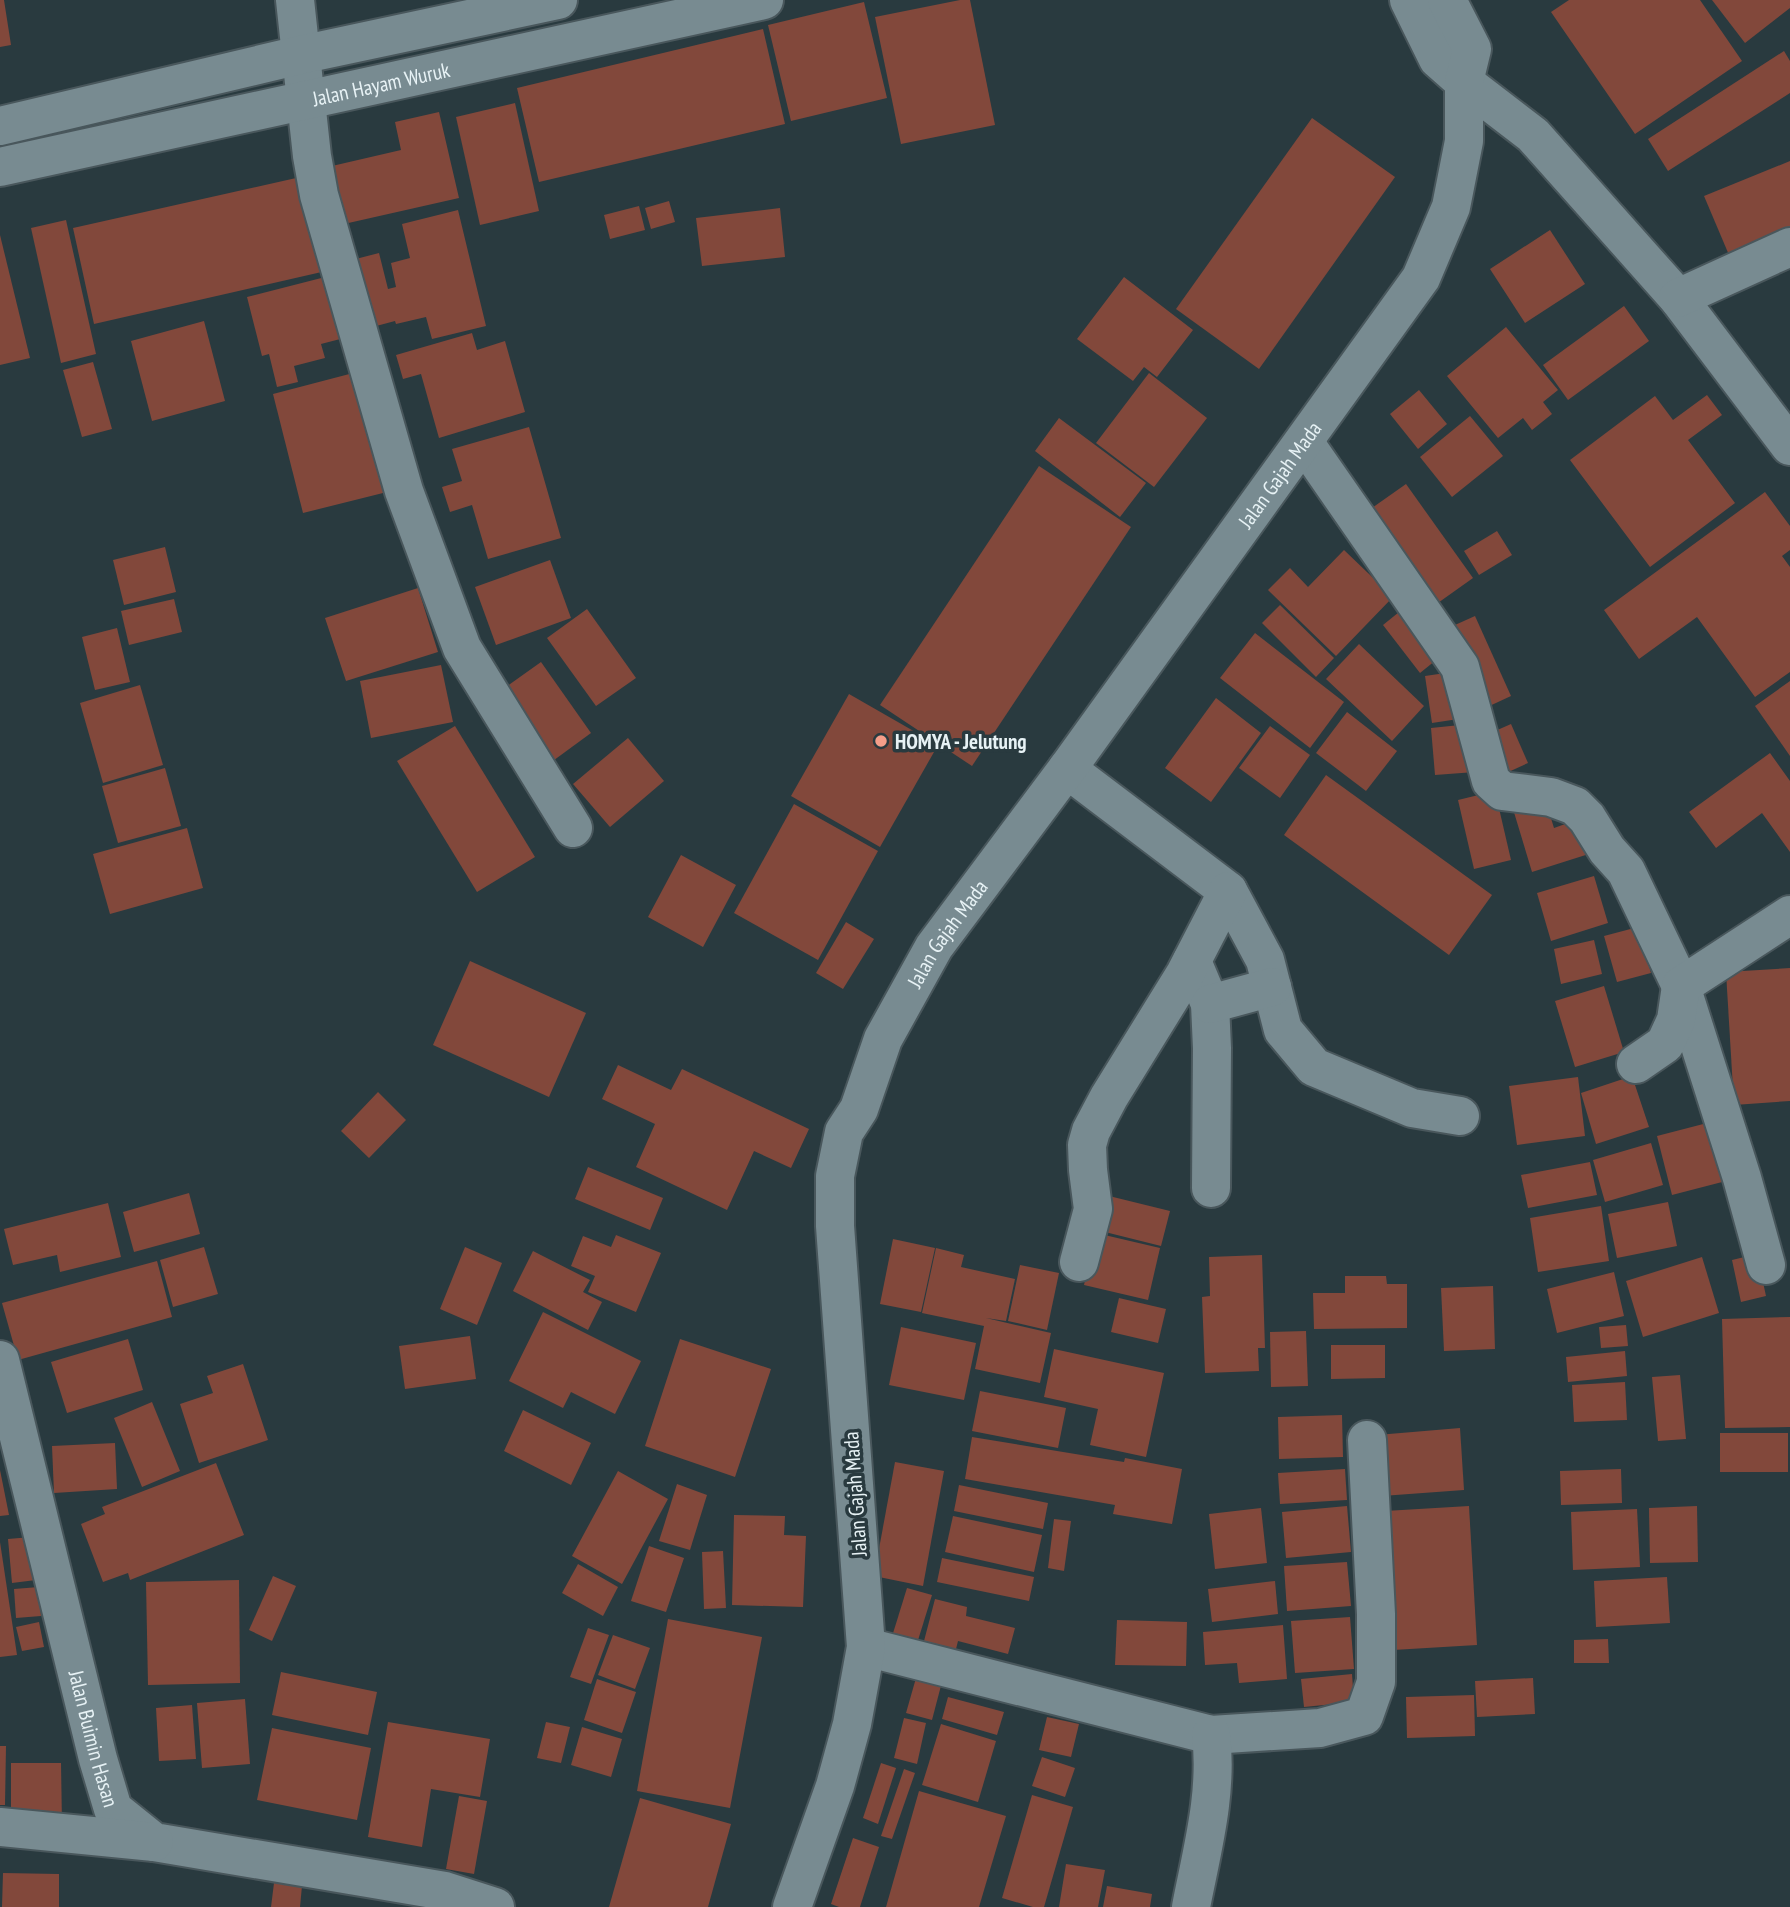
<svg xmlns="http://www.w3.org/2000/svg" width="1790" height="1907" font-family="'PT Sans Narrow',sans-serif">
	<style>
		.building { fill: #82483b }
		.lines { fill: none; stroke-linecap: round; stroke-linejoin: round }
		.street-casing { stroke: #49575c; stroke-width: 42 }
		.secondary-casing { stroke: #49575c; stroke-width: 42 }
		.street { stroke: #788b91; stroke-width: 38 }
		.secondary { stroke: #788b91; stroke-width: 38 }
		.poi-dot { fill: #f49e89; stroke: #293a3f; stroke-width: 2.5 }
		.labels { text-anchor: middle; dominant-baseline: central; stroke-width: 7; stroke-linejoin: round; paint-order: stroke }
		.street-label { font-size: 21px; fill: #e7f2f5; stroke: #293a3f }
		.poi-label { font-size: 21px; font-weight: bold; fill: #e7f2f5; stroke: #293a3f; text-anchor: start }
	</style>
	<rect width="100%" height="100%" fill="#293a3f"/>
	<!-- building -->
	<g class="building">
		<polygon points="0,0 4,0 11,45 0,47"/>
		<polygon points="960,0 970,0 995,125 901,144 875,17"/>
		<polygon points="1569,0 1700,0 1742,61 1635,134 1551,12"/>
		<polygon points="1712,0 1790,0 1790,8 1745,43"/>
		<polygon points="864,2 887,98 791,121 768,25"/>
		<polygon points="763,29 785,124 539,182 517,88"/>
		<polygon points="1784,51 1790,61 1790,93 1668,171 1648,139"/>
		<polygon points="515,103 539,211 480,225 456,117"/>
		<polygon points="439,112 459,198 344,224 332,166 401,150 395,122"/>
		<polygon points="1312,118 1395,177 1259,369 1176,309"/>
		<polygon points="1790,161 1790,230 1729,255 1704,196"/>
		<polygon points="305,176 326,271 94,324 73,228"/>
		<polygon points="669,201 675,222 651,229 645,208"/>
		<polygon points="639,206 645,230 610,239 604,215"/>
		<polygon points="780,208 785,257 702,266 696,218"/>
		<polygon points="458,210 486,326 432,339 426,317 396,324 395,321 365,329 348,261 379,253 388,289 396,287 391,263 410,258 402,224"/>
		<polygon points="66,220 96,354 61,363 31,228"/>
		<polygon points="1550,230 1585,284 1525,323 1490,269"/>
		<polygon points="0,235 30,358 0,365"/>
		<polygon points="333,275 348,337 321,344 325,358 294,366 298,382 277,387 269,354 262,356 247,297"/>
		<polygon points="1124,277 1193,330 1157,377 1144,367 1133,381 1077,339"/>
		<polygon points="1624,306 1649,341 1568,400 1543,365"/>
		<polygon points="204,321 225,401 152,421 131,341"/>
		<polygon points="1506,327 1558,390 1543,402 1552,414 1532,430 1523,418 1498,438 1447,376"/>
		<polygon points="472,333 477,350 505,341 525,412 439,438 421,374 403,379 396,355"/>
		<polygon points="93,362 112,429 82,437 63,370"/>
		<polygon points="357,372 387,492 303,513 273,394"/>
		<polygon points="1149,373 1207,418 1154,487 1096,443"/>
		<polygon points="1419,390 1447,424 1418,449 1390,414"/>
		<polygon points="1707,395 1722,415 1688,440 1735,503 1650,567 1570,460 1655,396 1673,420"/>
		<polygon points="1470,416 1503,456 1452,497 1420,457"/>
		<polygon points="1059,418 1146,483 1120,517 1035,451"/>
		<polygon points="529,427 561,538 488,559 472,505 450,512 442,487 462,481 452,449"/>
		<polygon points="1039,466 1131,527 972,766 880,705"/>
		<polygon points="1406,484 1473,578 1428,610 1362,515"/>
		<polygon points="1765,492 1790,526 1790,550 1782,556 1790,567 1790,672 1755,697 1697,617 1639,659 1604,610"/>
		<polygon points="1497,531 1512,555 1479,575 1464,551"/>
		<polygon points="165,547 176,592 124,605 113,560"/>
		<polygon points="1344,550 1393,597 1336,656 1268,590 1290,568 1308,587"/>
		<polygon points="550,560 571,618 496,645 475,587"/>
		<polygon points="418,588 438,652 346,681 325,618"/>
		<polygon points="174,599 182,632 129,645 121,611"/>
		<polygon points="1409,604 1446,652 1420,673 1383,625"/>
		<polygon points="1280,605 1334,658 1316,677 1262,623"/>
		<polygon points="587,609 636,678 596,706 547,638"/>
		<polygon points="1475,616 1511,696 1483,709 1446,629"/>
		<polygon points="117,628 130,682 95,690 82,637"/>
		<polygon points="1255,633 1344,702 1310,748 1220,678"/>
		<polygon points="1359,644 1424,706 1392,741 1326,679"/>
		<polygon points="541,662 591,733 546,766 496,694"/>
		<polygon points="441,665 453,722 371,738 360,681"/>
		<polygon points="1459,671 1465,718 1432,723 1425,676"/>
		<polygon points="1790,681 1790,756 1755,706"/>
		<polygon points="140,685 163,765 103,783 80,703"/>
		<polygon points="849,694 938,745 880,847 791,796"/>
		<polygon points="1216,698 1261,733 1211,802 1165,768"/>
		<polygon points="1347,712 1397,751 1366,791 1316,753"/>
		<polygon points="1470,724 1475,772 1435,775 1431,728"/>
		<polygon points="1511,724 1528,763 1504,774 1486,735"/>
		<polygon points="455,726 535,857 477,892 397,761"/>
		<polygon points="1270,726 1310,755 1280,798 1239,768"/>
		<polygon points="628,738 664,781 610,827 573,784"/>
		<polygon points="1770,753 1790,781 1790,852 1762,813 1716,848 1689,812"/>
		<polygon points="165,768 181,826 118,843 102,786"/>
		<polygon points="1326,775 1492,895 1449,955 1284,835"/>
		<polygon points="1495,791 1511,860 1474,869 1458,800"/>
		<polygon points="1545,799 1554,828 1582,818 1592,853 1532,872 1513,809"/>
		<polygon points="794,804 878,851 818,960 734,913"/>
		<polygon points="187,828 203,888 110,914 93,854"/>
		<polygon points="681,855 736,885 703,947 648,917"/>
		<polygon points="1594,876 1608,923 1551,941 1537,893"/>
		<polygon points="846,922 874,939 843,989 816,973"/>
		<polygon points="1638,927 1651,973 1617,982 1604,936"/>
		<polygon points="1594,940 1602,974 1561,984 1554,949"/>
		<polygon points="470,961 586,1013 549,1097 433,1045"/>
		<polygon points="1790,968 1790,1101 1734,1105 1726,972"/>
		<polygon points="1604,986 1624,1052 1575,1067 1555,1001"/>
		<polygon points="618,1065 671,1090 682,1069 809,1129 791,1168 754,1151 727,1210 636,1167 655,1124 602,1099"/>
		<polygon points="1632,1076 1649,1127 1596,1144 1581,1093"/>
		<polygon points="1578,1077 1585,1136 1517,1145 1509,1086"/>
		<polygon points="378,1092 406,1120 369,1158 341,1131"/>
		<polygon points="1711,1122 1726,1181 1672,1195 1657,1136"/>
		<polygon points="1651,1143 1663,1185 1605,1202 1593,1160"/>
		<polygon points="1590,1162 1597,1195 1528,1208 1521,1175"/>
		<polygon points="588,1167 663,1198 650,1230 575,1199"/>
		<polygon points="189,1193 200,1234 134,1252 123,1212"/>
		<polygon points="1105,1195 1170,1211 1161,1246 1097,1230"/>
		<polygon points="1668,1202 1677,1246 1617,1258 1608,1214"/>
		<polygon points="108,1203 121,1257 60,1272 57,1255 13,1265 4,1229"/>
		<polygon points="1601,1206 1609,1261 1538,1272 1530,1218"/>
		<polygon points="1096,1233 1160,1248 1148,1300 1084,1285"/>
		<polygon points="616,1235 661,1253 636,1312 588,1292 595,1276 571,1266 583,1236 611,1247"/>
		<polygon points="893,1239 935,1248 921,1312 880,1304"/>
		<polygon points="204,1247 218,1294 173,1307 160,1260"/>
		<polygon points="465,1247 502,1263 477,1325 440,1309"/>
		<polygon points="936,1248 964,1255 961,1267 1015,1279 1006,1321 986,1318 1051,1333 1040,1383 975,1369 984,1326 922,1313"/>
		<polygon points="533,1251 590,1280 583,1292 602,1302 588,1330 513,1291"/>
		<polygon points="1757,1254 1766,1296 1741,1302 1732,1260"/>
		<polygon points="1262,1255 1265,1348 1258,1348 1259,1371 1205,1373 1202,1297 1210,1296 1209,1257"/>
		<polygon points="1702,1257 1719,1313 1643,1337 1626,1281"/>
		<polygon points="157,1261 172,1317 18,1360 2,1303"/>
		<polygon points="1020,1265 1059,1273 1047,1330 1008,1321"/>
		<polygon points="1614,1272 1624,1316 1557,1333 1547,1289"/>
		<polygon points="1345,1276 1386,1276 1387,1284 1407,1284 1407,1328 1314,1329 1313,1293 1345,1293"/>
		<polygon points="1493,1286 1495,1349 1444,1351 1441,1288"/>
		<polygon points="1119,1298 1166,1309 1158,1343 1111,1332"/>
		<polygon points="543,1312 641,1361 615,1414 571,1392 563,1408 509,1381"/>
		<polygon points="1790,1317 1790,1427 1725,1428 1722,1319"/>
		<polygon points="1626,1325 1628,1346 1601,1348 1599,1327"/>
		<polygon points="901,1327 976,1343 964,1400 889,1385"/>
		<polygon points="1306,1331 1308,1386 1271,1387 1270,1332"/>
		<polygon points="470,1336 476,1379 405,1389 399,1346"/>
		<polygon points="128,1339 143,1390 67,1413 51,1362"/>
		<polygon points="680,1339 771,1369 735,1477 645,1446"/>
		<polygon points="1331,1345 1385,1345 1385,1378 1331,1379"/>
		<polygon points="1054,1349 1164,1373 1146,1457 1090,1445 1098,1409 1044,1397"/>
		<polygon points="1625,1351 1627,1376 1568,1382 1566,1357"/>
		<polygon points="243,1364 268,1440 199,1463 180,1404 213,1393 207,1376"/>
		<polygon points="1680,1375 1686,1439 1658,1441 1652,1377"/>
		<polygon points="1625,1382 1627,1420 1574,1422 1572,1385"/>
		<polygon points="980,1391 1066,1408 1058,1448 972,1431"/>
		<polygon points="152,1402 180,1471 142,1487 114,1418"/>
		<polygon points="523,1410 591,1443 571,1485 504,1451"/>
		<polygon points="1342,1415 1343,1457 1279,1459 1278,1417"/>
		<polygon points="1460,1428 1464,1490 1382,1496 1377,1435"/>
		<rect x="1720" y="1433" width="68" height="39"/>
		<polygon points="972,1437 1124,1462 1125,1458 1182,1469 1172,1524 1113,1514 1115,1505 965,1479"/>
		<polygon points="115,1443 117,1489 54,1493 52,1446"/>
		<polygon points="895,1462 944,1471 923,1586 874,1576"/>
		<polygon points="216,1463 244,1535 130,1580 128,1573 103,1582 81,1524 105,1514 102,1507"/>
		<polygon points="1345,1469 1347,1500 1280,1504 1278,1473"/>
		<polygon points="1621,1469 1622,1503 1561,1505 1560,1471"/>
		<polygon points="0,1470 9,1515 0,1516"/>
		<polygon points="618,1471 668,1499 622,1584 572,1556"/>
		<polygon points="677,1484 707,1495 690,1550 659,1541"/>
		<polygon points="959,1485 1048,1503 1043,1529 954,1511"/>
		<polygon points="1347,1506 1351,1552 1286,1558 1282,1512"/>
		<polygon points="1469,1506 1477,1645 1393,1650 1385,1511"/>
		<polygon points="1697,1506 1698,1562 1650,1563 1649,1508"/>
		<polygon points="1261,1508 1267,1563 1215,1569 1209,1514"/>
		<polygon points="1637,1509 1640,1567 1573,1570 1571,1512"/>
		<polygon points="734,1515 785,1516 784,1535 806,1536 803,1607 732,1605"/>
		<polygon points="953,1516 1042,1535 1034,1572 945,1552"/>
		<polygon points="1054,1519 1071,1521 1064,1571 1048,1568"/>
		<polygon points="31,1537 36,1580 12,1583 8,1539"/>
		<polygon points="0,1542 17,1655 0,1657"/>
		<polygon points="649,1546 684,1558 666,1612 631,1601"/>
		<polygon points="723,1551 726,1608 704,1609 702,1552"/>
		<polygon points="942,1558 1034,1577 1029,1601 937,1582"/>
		<polygon points="1347,1562 1351,1606 1287,1611 1284,1566"/>
		<polygon points="578,1564 618,1587 603,1616 562,1593"/>
		<polygon points="273,1576 296,1586 272,1641 249,1630"/>
		<polygon points="1667,1577 1670,1623 1596,1627 1594,1581"/>
		<polygon points="239,1580 240,1683 148,1685 146,1582"/>
		<polygon points="1275,1581 1278,1614 1212,1622 1208,1589"/>
		<polygon points="39,1587 41,1616 16,1618 14,1589"/>
		<polygon points="907,1588 932,1595 915,1650 890,1643"/>
		<polygon points="935,1599 967,1607 966,1616 1015,1628 1008,1654 958,1641 956,1649 924,1641"/>
		<polygon points="1350,1617 1354,1669 1295,1673 1291,1621"/>
		<polygon points="668,1619 762,1637 730,1808 637,1791"/>
		<polygon points="1117,1620 1187,1622 1186,1666 1115,1665"/>
		<polygon points="39,1622 44,1647 22,1651 16,1627"/>
		<polygon points="1283,1625 1287,1679 1239,1683 1237,1663 1205,1665 1203,1632"/>
		<polygon points="588,1628 609,1635 591,1684 570,1677"/>
		<polygon points="613,1635 650,1648 635,1689 598,1675"/>
		<polygon points="1608,1639 1609,1663 1574,1663 1574,1640"/>
		<polygon points="918,1671 943,1678 932,1720 906,1713"/>
		<polygon points="281,1672 377,1692 368,1735 272,1715"/>
		<polygon points="1352,1674 1354,1702 1304,1707 1301,1679"/>
		<polygon points="1533,1678 1535,1714 1477,1717 1475,1681"/>
		<polygon points="597,1679 636,1692 622,1733 584,1720"/>
		<polygon points="1474,1695 1475,1736 1407,1738 1406,1697"/>
		<polygon points="948,1697 1004,1712 997,1735 942,1719"/>
		<polygon points="245,1699 250,1764 202,1768 197,1703"/>
		<polygon points="192,1705 196,1759 159,1761 156,1708"/>
		<polygon points="1047,1717 1079,1724 1071,1757 1039,1750"/>
		<polygon points="904,1718 926,1723 917,1764 894,1758"/>
		<polygon points="388,1722 490,1739 480,1797 431,1789 422,1847 368,1837"/>
		<polygon points="546,1722 570,1727 561,1763 537,1758"/>
		<polygon points="941,1724 996,1741 978,1802 922,1785"/>
		<polygon points="582,1727 622,1739 611,1777 571,1765"/>
		<polygon points="272,1728 371,1748 357,1820 257,1800"/>
		<polygon points="0,1746 6,1746 5,1805 0,1805"/>
		<polygon points="1042,1757 1075,1768 1065,1797 1032,1786"/>
		<polygon points="11,1763 61,1763 62,1824 11,1824"/>
		<polygon points="881,1763 896,1768 878,1824 863,1818"/>
		<polygon points="904,1769 915,1773 892,1839 881,1836"/>
		<polygon points="919,1791 1006,1816 979,1907 886,1907"/>
		<polygon points="1032,1795 1073,1807 1044,1907 1033,1907 1002,1898"/>
		<polygon points="459,1796 487,1801 474,1874 446,1869"/>
		<polygon points="640,1798 731,1824 708,1907 609,1907"/>
		<polygon points="853,1838 879,1847 860,1907 839,1907 831,1904"/>
		<polygon points="1066,1864 1105,1870 1098,1907 1059,1907"/>
		<polygon points="3,1873 59,1874 59,1907 2,1907"/>
		<polygon points="274,1883 302,1886 300,1907 271,1907"/>
		<polygon points="1107,1886 1152,1894 1150,1907 1103,1907"/>
	</g>
	<g class="lines">
		<defs>
			<g id="street">
				<polyline points="295,0 312,156 319,195 404,491 462,648 573,828"/>
				<polyline points="1464,82 1533,135 1678,298 1790,446"/>
				<polyline points="1678,298 1790,247"/>
				<polyline points="1304,442 1460,667 1491,781 1502,791 1551,797 1575,806 1587,818 1607,850 1626,871 1681,986 1742,1178 1766,1265"/>
				<polyline points="1067,769 1228,891 1265,960 1283,1030 1314,1067 1412,1108 1460,1116"/>
				<polyline points="1192,961 1210,1004 1212,1048 1211,1188"/>
				<polyline points="1210,1004 1272,987"/>
				<polyline points="1636,1064 1665,1044 1676,1020 1681,986 1790,915"/>
				<polyline points="1079,1262 1093,1209 1088,1170 1087,1145 1091,1131 1109,1097 1185,974 1228,891"/>
				<path id="s1" d="M0,1360l98,399 15,50 41,33 291,49 50,16"/>
				<polyline points="866,1647 1211,1735 1320,1728 1364,1716 1376,1682 1376,1614 1367,1440"/>
				<polyline points="0,1827 154,1842"/>
				<path d="M1191,1907c11,-57 27,-114 20,-172"/>
			</g>
			<g id="secondary">
				<polyline points="1409,0 1438,59 1464,82"/>
				<polyline points="0,126 300,55 558,0"/>
				<path id="s2" d="M0,167l764,-167"/>
				<path id="s3" d="M792,1907l43,-121 17,-62 14,-77 -31,-421v-50l9,-44 15,-23 24,-70 51,-92 133,-178 354,-491 30,-71 13,-66v-59l8,-33 -25,-49"/>
			</g>
		</defs>
		<!-- street casing -->
		<use href="#street" class="street-casing"/>
		<!-- secondary casing -->
		<use href="#secondary" class="secondary-casing"/>
		<!-- street -->
		<use href="#street" class="street"/>
		<!-- secondary -->
		<use href="#secondary" class="secondary"/>
	</g>
	<!-- markers -->
	<circle class="poi-dot" cx="881" cy="741" r="7"/>
	<g class="labels">
		<!-- street labels -->
		<g class="street-label">
			<text stroke="none"><textPath href="#s2" startOffset="390">Jalan Hayam Wuruk</textPath></text>
			<text stroke="none"><textPath href="#s3" startOffset="1580">Jalan Gajah Mada</textPath></text>
			<text stroke="none"><textPath href="#s3" startOffset="1013">Jalan Gajah Mada</textPath></text>
			<text transform="translate(855 1494) rotate(-94)">Jalan Gajah Mada</text>
			<text stroke="none"><textPath href="#s1" startOffset="390">Jalan Buimin Hasan</textPath></text>
		</g>
		<!-- poi labels -->
		<g class="poi-label">
			<text x="895" y="741">HOMYA - Jelutung</text>
		</g>
	</g>
</svg>
